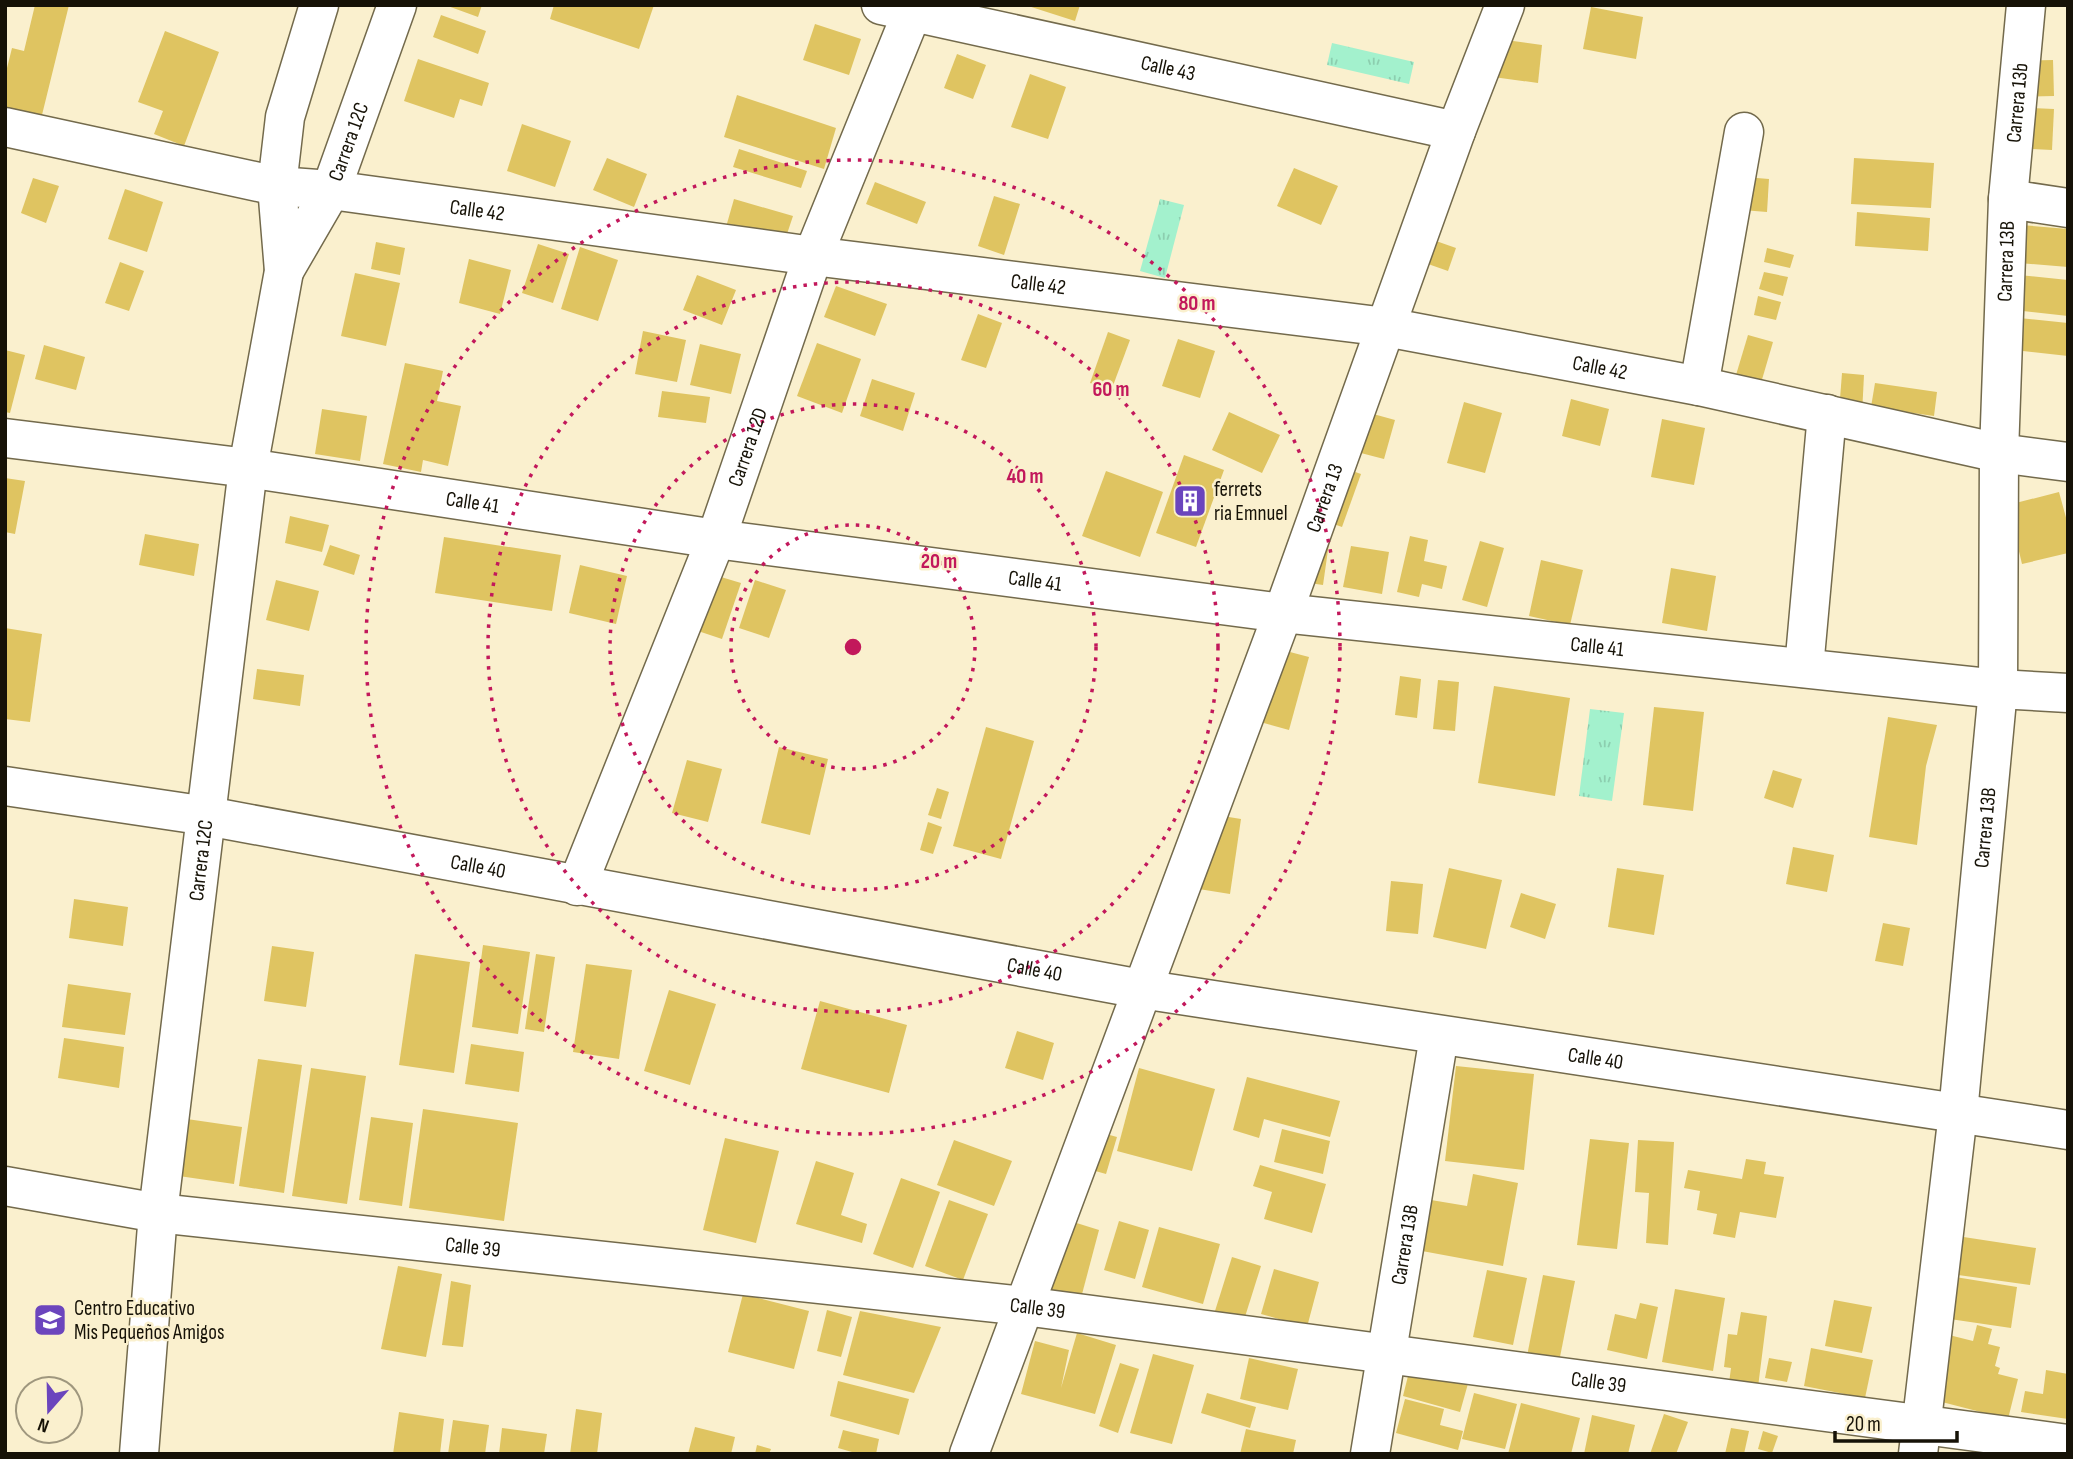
<svg xmlns="http://www.w3.org/2000/svg" width="2073" height="1459" font-family="'Sofia Sans Condensed',sans-serif">
	<style>
		.grass { fill: url(#grass-tufts) }
		.building { fill: #dfc461 }
		.lines { fill: none; stroke-linecap: round; stroke-linejoin: round }
		.minor-casing { stroke: #736a4c; stroke-width: 41 }
		.minor { stroke: #fff; stroke-width: 38 }
		.ring { fill: none; stroke: #c2185b; stroke-width: 3.5; stroke-dasharray: 3.5 7 }
		.labels { text-anchor: middle; dominant-baseline: central; stroke-width: 5; stroke-linejoin: round; paint-order: stroke }
		.street-label { font-size: 21px; fill: #161207; stroke: #faf0ce }
		.poi-label { font-size: 21px; fill: #161207; stroke: #faf0ce; text-anchor: start }
		.centre { fill: #c2185b; stroke: #faf0ce; stroke-width: 3.5 }
		.ring-label { font-size: 21px; text-anchor: middle; font-weight: bold; fill: #c2185b; stroke: #faf0ce; stroke-width: 5; stroke-linejoin: round; paint-order: stroke }
	</style>
	<defs>
		<pattern id="grass-tufts" width="24" height="20" patternUnits="userSpaceOnUse" patternTransform="scale(1.75)"><rect width="24" height="20" fill="#a3f1cd"/><path d="M3 7l-1-3M5 7V3M7 7l1-3M15 17l-1-3M17 17v-4M19 17l1-3" fill="none" stroke="#8cceaf"/></pattern>
	</defs>
	<rect width="100%" height="100%" fill="#faf0ce"/>
	<!-- grass -->
	<g class="grass">
		<polygon points="1332,43 1414,62 1409,84 1327,65"/>
		<polygon points="1160,199 1184,205 1165,278 1140,271"/>
		<polygon points="1590,709 1624,713 1612,801 1579,796"/>
	</g>
	<!-- building -->
	<g class="building">
		<polygon points="35,5 69,5 41,119 5,110 5,76 12,48 24,51"/>
		<polygon points="445,5 482,5 478,17"/>
		<polygon points="554,5 654,5 639,49 550,19"/>
		<polygon points="1025,5 1080,5 1075,21"/>
		<polygon points="1591,7 1643,17 1636,59 1583,49"/>
		<polygon points="441,15 486,31 478,54 433,37"/>
		<polygon points="815,24 861,39 849,75 803,60"/>
		<polygon points="165,31 219,52 184,146 154,134 163,111 138,102"/>
		<polygon points="1491,38 1542,45 1538,83 1486,76"/>
		<polygon points="957,54 986,65 973,99 944,88"/>
		<polygon points="418,59 489,83 482,106 460,99 454,118 404,101"/>
		<polygon points="2053,60 2054,96 2012,97 2011,61"/>
		<polygon points="1030,74 1066,87 1048,139 1011,127"/>
		<polygon points="737,95 836,128 824,169 724,137"/>
		<polygon points="2013,107 2054,109 2052,150 2012,148"/>
		<polygon points="522,124 571,141 555,187 507,171"/>
		<polygon points="739,149 807,171 801,188 733,167"/>
		<polygon points="607,158 647,174 634,207 593,190"/>
		<polygon points="1854,158 1934,163 1931,208 1851,204"/>
		<polygon points="1294,168 1338,186 1321,225 1277,206"/>
		<polygon points="1733,176 1769,179 1767,212 1730,209"/>
		<polygon points="33,178 59,186 46,223 21,213"/>
		<polygon points="875,182 926,202 917,224 866,204"/>
		<polygon points="125,189 163,202 147,252 108,239"/>
		<polygon points="994,196 1020,204 1004,255 978,246"/>
		<polygon points="734,199 793,216 784,243 726,227"/>
		<polygon points="1857,212 1930,218 1928,251 1855,246"/>
		<polygon points="2009,224 2068,229 2068,267 2006,262"/>
		<polygon points="1419,235 1456,248 1448,271 1411,258"/>
		<polygon points="376,242 405,248 400,275 371,269"/>
		<polygon points="538,244 569,254 553,303 522,293"/>
		<polygon points="580,247 618,260 598,321 561,309"/>
		<polygon points="1767,248 1794,255 1790,268 1764,262"/>
		<polygon points="469,259 511,270 500,314 459,303"/>
		<polygon points="120,262 144,271 129,311 105,303"/>
		<polygon points="1764,272 1788,277 1783,296 1759,289"/>
		<polygon points="355,273 400,283 386,346 341,336"/>
		<polygon points="2009,274 2068,280 2068,316 2005,309"/>
		<polygon points="697,275 736,290 722,325 683,310"/>
		<polygon points="836,286 887,304 875,336 824,317"/>
		<polygon points="1758,296 1781,302 1776,320 1754,315"/>
		<polygon points="978,314 1002,323 986,368 961,360"/>
		<polygon points="2009,317 2068,323 2068,356 2005,349"/>
		<polygon points="643,331 686,340 677,382 635,374"/>
		<polygon points="1108,332 1130,340 1111,391 1090,383"/>
		<polygon points="1748,335 1773,342 1761,383 1736,375"/>
		<polygon points="1178,339 1215,351 1200,398 1162,386"/>
		<polygon points="817,343 861,359 842,413 797,396"/>
		<polygon points="700,344 741,354 731,394 690,385"/>
		<polygon points="44,345 85,357 76,390 35,379"/>
		<polygon points="5,350 25,355 10,413 5,412"/>
		<polygon points="405,363 443,371 437,401 461,406 448,466 423,460 421,472 383,464"/>
		<polygon points="1842,373 1864,375 1862,414 1839,412"/>
		<polygon points="872,379 915,393 903,431 860,416"/>
		<polygon points="1875,383 1937,392 1934,416 1871,407"/>
		<polygon points="662,391 710,397 706,423 658,417"/>
		<polygon points="1571,399 1609,409 1600,446 1562,436"/>
		<polygon points="1464,402 1502,413 1485,473 1447,463"/>
		<polygon points="1337,404 1395,420 1384,459 1326,444"/>
		<polygon points="322,409 367,416 360,461 315,454"/>
		<polygon points="1229,412 1280,435 1262,473 1212,450"/>
		<polygon points="1662,419 1705,428 1694,485 1651,477"/>
		<polygon points="1184,455 1224,470 1196,547 1156,533"/>
		<polygon points="1321,460 1361,474 1342,527 1303,513"/>
		<polygon points="1106,471 1163,492 1140,557 1082,536"/>
		<polygon points="5,478 25,481 15,534 5,532"/>
		<polygon points="2059,492 2068,525 2068,553 2022,564 2008,505"/>
		<polygon points="290,516 329,525 322,552 285,543"/>
		<polygon points="145,534 199,544 194,576 139,565"/>
		<polygon points="1410,536 1428,540 1424,561 1447,566 1442,589 1422,584 1419,597 1397,592"/>
		<polygon points="444,537 561,555 552,611 435,593"/>
		<polygon points="1300,539 1329,543 1323,585 1295,581"/>
		<polygon points="1480,541 1504,548 1487,607 1462,600"/>
		<polygon points="330,545 360,555 354,575 323,565"/>
		<polygon points="1351,546 1389,552 1382,594 1343,587"/>
		<polygon points="1541,560 1583,570 1570,625 1529,616"/>
		<polygon points="580,565 627,576 616,624 569,613"/>
		<polygon points="1671,568 1716,576 1707,631 1662,623"/>
		<polygon points="711,574 741,583 722,639 692,629"/>
		<polygon points="276,580 319,591 309,631 266,620"/>
		<polygon points="755,580 786,590 769,638 739,628"/>
		<polygon points="5,628 42,634 30,722 5,719"/>
		<polygon points="1252,642 1309,657 1289,730 1231,714"/>
		<polygon points="257,669 304,675 300,706 253,699"/>
		<polygon points="1400,676 1421,679 1417,718 1395,715"/>
		<polygon points="1438,680 1459,682 1455,731 1433,729"/>
		<polygon points="1494,686 1570,698 1555,796 1478,783"/>
		<polygon points="1654,707 1704,712 1693,811 1643,805"/>
		<polygon points="1888,717 1937,725 1926,766 1917,845 1869,837"/>
		<polygon points="986,727 1034,741 1001,859 953,846"/>
		<polygon points="779,747 828,759 810,835 761,823"/>
		<polygon points="687,760 722,769 708,822 672,813"/>
		<polygon points="1773,770 1802,779 1793,808 1764,798"/>
		<polygon points="937,788 949,792 941,819 928,815"/>
		<polygon points="1192,811 1241,819 1230,894 1180,886"/>
		<polygon points="928,822 942,827 933,854 920,850"/>
		<polygon points="1793,847 1834,855 1827,892 1786,884"/>
		<polygon points="1449,868 1502,880 1486,949 1433,937"/>
		<polygon points="1617,868 1664,875 1654,935 1608,927"/>
		<polygon points="1391,881 1423,884 1418,934 1386,931"/>
		<polygon points="1521,893 1556,904 1545,939 1510,927"/>
		<polygon points="74,899 128,907 123,946 69,938"/>
		<polygon points="1883,923 1910,928 1903,966 1875,961"/>
		<polygon points="483,945 530,952 518,1034 472,1027"/>
		<polygon points="272,946 314,952 306,1007 264,1001"/>
		<polygon points="415,954 470,962 454,1073 399,1065"/>
		<polygon points="536,954 555,957 544,1032 525,1029"/>
		<polygon points="586,964 632,970 619,1059 573,1052"/>
		<polygon points="68,984 131,993 125,1035 62,1027"/>
		<polygon points="669,990 716,1004 690,1085 644,1071"/>
		<polygon points="820,1001 907,1025 889,1093 801,1069"/>
		<polygon points="1017,1031 1054,1043 1043,1080 1005,1068"/>
		<polygon points="64,1038 124,1047 119,1088 58,1078"/>
		<polygon points="471,1044 524,1052 519,1092 465,1084"/>
		<polygon points="258,1059 302,1065 284,1193 239,1186"/>
		<polygon points="1456,1066 1534,1074 1524,1170 1445,1161"/>
		<polygon points="311,1068 366,1076 347,1204 292,1196"/>
		<polygon points="1139,1068 1215,1089 1192,1171 1117,1151"/>
		<polygon points="1247,1077 1340,1101 1330,1137 1264,1119 1259,1138 1233,1130"/>
		<polygon points="423,1109 518,1123 504,1221 409,1208"/>
		<polygon points="371,1117 413,1123 402,1206 359,1200"/>
		<polygon points="180,1118 242,1127 234,1184 172,1175"/>
		<polygon points="1084,1128 1117,1137 1106,1174 1074,1165"/>
		<polygon points="1282,1129 1330,1141 1323,1174 1274,1162"/>
		<polygon points="725,1138 779,1151 756,1243 703,1230"/>
		<polygon points="1590,1139 1629,1143 1617,1249 1577,1245"/>
		<polygon points="954,1140 1012,1161 994,1206 937,1185"/>
		<polygon points="1638,1140 1674,1142 1668,1245 1646,1243 1649,1193 1635,1192"/>
		<polygon points="1746,1159 1766,1162 1764,1174 1784,1177 1776,1218 1740,1212 1735,1238 1713,1234 1717,1214 1697,1210 1700,1191 1684,1188 1688,1170 1742,1179"/>
		<polygon points="816,1161 854,1173 841,1215 867,1224 862,1243 796,1224"/>
		<polygon points="1260,1165 1326,1184 1312,1233 1264,1219 1272,1192 1253,1186"/>
		<polygon points="1473,1174 1518,1183 1503,1266 1422,1251 1431,1200 1467,1206"/>
		<polygon points="901,1178 940,1192 913,1268 873,1254"/>
		<polygon points="949,1200 988,1214 963,1280 925,1266"/>
		<polygon points="1051,1215 1099,1230 1081,1298 1023,1282"/>
		<polygon points="1119,1221 1149,1230 1135,1279 1104,1270"/>
		<polygon points="1159,1227 1220,1244 1203,1304 1142,1287"/>
		<polygon points="1957,1236 2036,1248 2030,1285 1951,1274"/>
		<polygon points="1232,1257 1261,1266 1244,1320 1215,1311"/>
		<polygon points="398,1266 442,1274 426,1357 381,1349"/>
		<polygon points="1274,1269 1319,1282 1307,1327 1261,1314"/>
		<polygon points="1487,1270 1527,1278 1513,1345 1473,1337"/>
		<polygon points="1543,1275 1575,1281 1559,1362 1527,1356"/>
		<polygon points="1949,1276 2017,1287 2011,1328 1943,1318"/>
		<polygon points="451,1281 471,1285 463,1347 442,1345"/>
		<polygon points="1675,1289 1725,1298 1713,1371 1662,1362"/>
		<polygon points="743,1294 809,1311 794,1369 728,1352"/>
		<polygon points="1834,1300 1872,1307 1862,1353 1825,1346"/>
		<polygon points="1640,1303 1658,1307 1647,1359 1607,1350 1615,1314 1636,1319"/>
		<polygon points="827,1310 852,1317 841,1357 817,1351"/>
		<polygon points="860,1311 941,1327 914,1393 843,1375"/>
		<polygon points="1741,1312 1767,1316 1758,1387 1729,1383 1731,1368 1724,1367 1728,1334 1737,1335"/>
		<polygon points="1977,1325 1992,1329 1988,1344 2000,1347 1995,1366 2000,1368 1998,1374 2018,1379 2008,1419 1938,1401 1945,1334 1973,1341"/>
		<polygon points="1077,1333 1116,1345 1095,1414 1021,1394 1035,1341 1069,1350 1061,1388"/>
		<polygon points="1811,1348 1873,1360 1865,1398 1804,1386"/>
		<polygon points="1153,1354 1194,1365 1172,1444 1130,1433"/>
		<polygon points="1249,1358 1298,1369 1288,1410 1240,1399"/>
		<polygon points="1769,1358 1792,1362 1787,1382 1765,1378"/>
		<polygon points="1120,1363 1139,1369 1118,1433 1099,1426"/>
		<polygon points="1411,1364 1469,1380 1460,1412 1403,1396"/>
		<polygon points="2046,1370 2068,1374 2068,1419 2021,1412 2025,1391 2043,1394"/>
		<polygon points="838,1381 909,1399 899,1435 830,1416"/>
		<polygon points="1207,1393 1256,1407 1250,1428 1201,1413"/>
		<polygon points="1474,1393 1517,1404 1505,1449 1462,1439"/>
		<polygon points="1405,1399 1444,1409 1440,1425 1463,1431 1458,1450 1396,1433"/>
		<polygon points="1521,1403 1580,1418 1571,1454 1508,1454"/>
		<polygon points="576,1409 602,1413 597,1454 570,1454"/>
		<polygon points="399,1412 444,1419 440,1454 393,1454"/>
		<polygon points="1664,1414 1688,1422 1676,1454 1650,1454"/>
		<polygon points="1592,1415 1635,1425 1628,1454 1584,1454"/>
		<polygon points="453,1420 489,1425 485,1454 448,1454"/>
		<polygon points="695,1427 735,1437 731,1454 688,1454"/>
		<polygon points="502,1428 547,1434 544,1454 499,1454"/>
		<polygon points="1731,1428 1749,1431 1744,1454 1725,1454"/>
		<polygon points="1246,1429 1296,1440 1293,1454 1240,1454"/>
		<polygon points="843,1430 879,1439 876,1454 859,1454 838,1448"/>
		<polygon points="1763,1431 1778,1436 1772,1453 1758,1449"/>
		<polygon points="757,1445 771,1449 769,1454 755,1454"/>
	</g>
	<g class="lines">
		<defs>
			<g id="minor">
				<path id="s1" d="M881,5l575,126"/>
				<path id="s2" d="M5,127l272,59 54,4 482,66 573,71 313,59 300,67 69,9"/>
				<polyline points="2008,199 2068,208"/>
				<path id="s3" d="M284,271l47,-81 66,-185"/>
				<polyline points="1699,386 1744,132"/>
				<path id="s4" d="M5,438l243,30 468,71 567,74 715,76 70,4"/>
				<polyline points="1804,668 1827,414"/>
				<path id="s5" d="M5,786l202,30 934,173 927,141"/>
				<path id="s6" d="M577,886l139,-347 97,-283 102,-251"/>
				<path id="s7" d="M5,1186l153,27 866,93 1044,138"/>
				<path id="s8" d="M139,1454l19,-241 90,-745 36,-197 -7,-85 8,-69 34,-112"/>
				<path id="s9" d="M969,1454l314,-841 173,-482 49,-126"/>
				<path id="s10" d="M1370,1454l69,-418"/>
				<path id="s11" d="M1918,1454l40,-341 40,-424 1,-236 9,-254 18,-194"/>
			</g>
		</defs>
		<!-- minor casing -->
		<use href="#minor" class="minor-casing"/>
		<!-- minor -->
		<use href="#minor" class="minor"/>
	</g>
	<!-- distance rings -->
	<g class="ring">
		<circle cx="853" cy="647" r="122"/>
		<circle cx="853" cy="647" r="243"/>
		<circle cx="853" cy="647" r="365"/>
		<circle cx="853" cy="647" r="487"/>
	</g>
	<!-- icons -->
	<defs>
		<symbol id="building-square" viewBox="-11 -11 22 22"><rect x="-9" y="-9" width="18" height="18" rx="4" fill="#6b45bd" stroke="#faf0ce"/><path d="M-4-6H4V6H1V3H-1V6H-4ZM-2.5-4.3h1.7v1.8h-1.7ZM.8-4.3h1.7v1.8H.8ZM-2.5-1h1.7V.8h-1.7ZM.8-1h1.7V.8H.8Z" fill="#fff"/></symbol>
		<symbol id="school-square" viewBox="-11 -11 22 22"><rect x="-9" y="-9" width="18" height="18" rx="4" fill="#6b45bd" stroke="#faf0ce"/><path d="M0-5L7-2L0 1L-7-2ZM-4 1L0 2.5L4 1V4Q0 6-4 4Z" fill="#fff"/></symbol>
	</defs>
	<g fill-rule="evenodd">
		<use href="#building-square" x="1171" y="482" width="38" height="38"/>
		<use href="#school-square" x="31" y="1301" width="38" height="38"/>
	</g>
	<g class="labels">
		<!-- street labels -->
		<g class="street-label">
			<text stroke="none"><textPath href="#s1" startOffset="294">Calle 43</textPath></text>
			<text stroke="none"><textPath href="#s11" startOffset="1356">Carrera 13b</textPath></text>
			<text stroke="none"><textPath href="#s3" startOffset="145">Carrera 12C</textPath></text>
			<text stroke="none"><textPath href="#s2" startOffset="480">Calle 42</textPath></text>
			<text stroke="none"><textPath href="#s11" startOffset="1197">Carrera 13B</textPath></text>
			<text stroke="none"><textPath href="#s2" startOffset="1046">Calle 42</textPath></text>
			<text stroke="none"><textPath href="#s2" startOffset="1614">Calle 42</textPath></text>
			<text stroke="none"><textPath href="#s6" startOffset="471">Carrera 12D</textPath></text>
			<text stroke="none"><textPath href="#s9" startOffset="1020">Carrera 13</textPath></text>
			<text stroke="none"><textPath href="#s4" startOffset="472">Calle 41</textPath></text>
			<text stroke="none"><textPath href="#s4" startOffset="1040">Calle 41</textPath></text>
			<text stroke="none"><textPath href="#s4" startOffset="1606">Calle 41</textPath></text>
			<text stroke="none"><textPath href="#s11" startOffset="630">Carrera 13B</textPath></text>
			<text stroke="none"><textPath href="#s8" startOffset="597">Carrera 12C</textPath></text>
			<text stroke="none"><textPath href="#s5" startOffset="480">Calle 40</textPath></text>
			<text stroke="none"><textPath href="#s5" startOffset="1046">Calle 40</textPath></text>
			<text stroke="none"><textPath href="#s5" startOffset="1614">Calle 40</textPath></text>
			<text stroke="none"><textPath href="#s10" startOffset="212">Carrera 13B</textPath></text>
			<text stroke="none"><textPath href="#s7" startOffset="472">Calle 39</textPath></text>
			<text stroke="none"><textPath href="#s7" startOffset="1040">Calle 39</textPath></text>
			<text stroke="none"><textPath href="#s7" startOffset="1606">Calle 39</textPath></text>
		</g>
		<!-- poi labels -->
		<g class="poi-label">
			<text x="1214" y="489">ferrets<tspan x="1214" dy="24">ria Emnuel</tspan></text>
			<text x="74" y="1308">Centro Educativo<tspan x="74" dy="24">Mis Pequeños Amigos</tspan></text>
		</g>
	</g>
	<circle cx="853" cy="647" r="10" class="centre"/>
	<g class="ring-label">
		<text x="1197" y="310">80 m</text>
		<text x="1111" y="396">60 m</text>
		<text x="1025" y="483">40 m</text>
		<text x="939" y="568">20 m</text>
	</g>
	<!-- border -->
	<rect width="2073" height="1459" fill="none" stroke="#161207" stroke-width="14"/>
	<!-- north arrow -->
	<g transform="translate(49 1410) rotate(200)"><circle r="33" fill="#faf0ce" stroke="#9f977e" stroke-width="2"/>
	<path d="M0-5L12 26L0 18L-12 26Z" fill="#6b45bd"/>
	<text y="-10" font-size="19" font-weight="bold" text-anchor="middle" fill="#161207">N</text>
	</g>
	<!-- scale -->
	<path d="M1835 1431v10h122v-10" fill="none" stroke="#161207" stroke-width="3.5"/>
	<text x="1846" y="1431" font-size="21" fill="#161207" stroke="#faf0ce" stroke-width="5" paint-order="stroke">20 m</text>
</svg>
